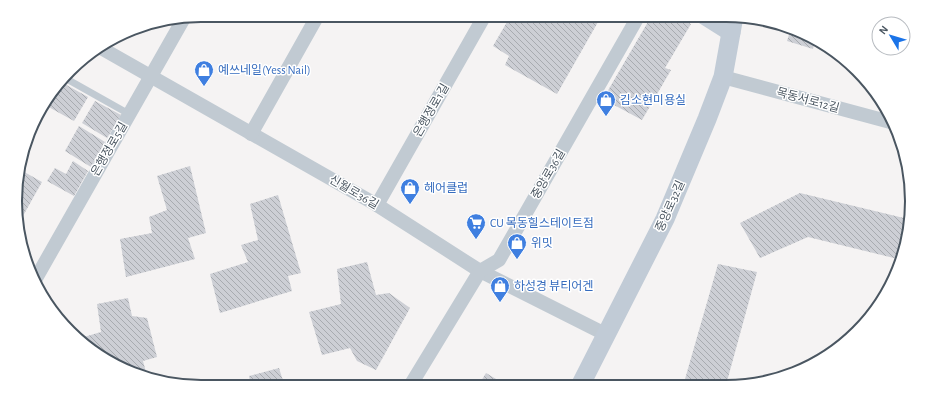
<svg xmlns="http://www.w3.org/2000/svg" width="927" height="402" font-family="'Alegreya Sans','Noto Sans KR',sans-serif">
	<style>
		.building { fill: url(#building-back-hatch) }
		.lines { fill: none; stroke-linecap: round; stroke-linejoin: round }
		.lane { stroke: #c1cad2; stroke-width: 7 }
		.street { stroke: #c1cad2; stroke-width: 14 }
		.secondary { stroke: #c1cbd6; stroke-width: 19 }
		.labels { text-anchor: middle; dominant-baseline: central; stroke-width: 3; stroke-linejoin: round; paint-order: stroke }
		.shop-label { font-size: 12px; fill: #366cbe; stroke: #fff; text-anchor: start }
		.street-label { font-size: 12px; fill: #4a5661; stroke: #fff }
		.rim { fill: none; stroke: #4a5661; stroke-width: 2 }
	</style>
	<defs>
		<pattern id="building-back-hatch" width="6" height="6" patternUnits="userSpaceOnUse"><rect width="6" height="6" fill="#cdcfd5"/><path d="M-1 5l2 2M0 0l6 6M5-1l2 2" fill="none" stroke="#a8abb0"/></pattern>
	</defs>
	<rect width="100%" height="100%" fill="#f5f3f3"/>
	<!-- building -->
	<g class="building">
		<polygon points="511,15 602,15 557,94 505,65 509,56 493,46"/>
		<polygon points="652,15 674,15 691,24 665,68 671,70 642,120 603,99"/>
		<polygon points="791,28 815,41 813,49 787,41"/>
		<polygon points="61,82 88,97 74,121 45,105 50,96"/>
		<polygon points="95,101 121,115 107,138 82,123"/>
		<polygon points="79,126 105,142 91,167 65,151"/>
		<polygon points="73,161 88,171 74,196 47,181 55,168 66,174"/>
		<polygon points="190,166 206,233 188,238 195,259 126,277 120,239 152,233 149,217 167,210 157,176"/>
		<polygon points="19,169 42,182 19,223"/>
		<polygon points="800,193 908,219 902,260 808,237 760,258 740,223"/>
		<polygon points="278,195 301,273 288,276 292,291 220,313 210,274 248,262 241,245 258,240 250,204"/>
		<polygon points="367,262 376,295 389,293 410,308 376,370 357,361 350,348 322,355 309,312 341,304 337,269"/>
		<polygon points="718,264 757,272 726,385 683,386"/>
		<polygon points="128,298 132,316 147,318 157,357 143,361 147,376 141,377 79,341 77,339 101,332 97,304"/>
		<polygon points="279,368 285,387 251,387 249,376"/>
		<polygon points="486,373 508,386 478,386"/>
	</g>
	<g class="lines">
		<!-- lane -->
		<polyline class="lane" points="65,78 129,114"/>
		<!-- street -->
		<g class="street">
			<polyline points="101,48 377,205 480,271 607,335"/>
			<polyline points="723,77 894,123"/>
			<polyline points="251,134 318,15"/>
			<polyline points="377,205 485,15"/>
			<polyline points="35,280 184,18"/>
			<polyline points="410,386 480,271 499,260 639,15"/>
		</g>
		<!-- secondary -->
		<g class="secondary">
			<polyline points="704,15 731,32"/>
			<polyline points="580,386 665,219 707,119 723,77 734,16"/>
		</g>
	</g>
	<!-- icons -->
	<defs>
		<symbol id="shop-pin" viewBox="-11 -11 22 30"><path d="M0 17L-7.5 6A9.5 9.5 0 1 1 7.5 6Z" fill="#3f7fe0" stroke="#fff"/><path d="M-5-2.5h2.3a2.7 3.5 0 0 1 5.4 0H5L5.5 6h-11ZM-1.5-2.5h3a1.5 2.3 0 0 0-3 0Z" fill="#fff"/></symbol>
		<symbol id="supermarket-pin" viewBox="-11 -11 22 30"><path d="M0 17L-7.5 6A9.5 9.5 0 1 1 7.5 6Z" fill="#3f7fe0" stroke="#fff"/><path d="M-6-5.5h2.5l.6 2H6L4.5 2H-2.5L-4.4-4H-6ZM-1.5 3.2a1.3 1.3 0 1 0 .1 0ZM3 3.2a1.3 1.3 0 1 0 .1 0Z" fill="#fff"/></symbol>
	</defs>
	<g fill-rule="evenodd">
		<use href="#shop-pin" x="193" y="59" width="22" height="30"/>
		<use href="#shop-pin" x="595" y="89" width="22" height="30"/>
		<use href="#shop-pin" x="399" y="177" width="22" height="30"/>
		<use href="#supermarket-pin" x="465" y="212" width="22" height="30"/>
		<use href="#shop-pin" x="506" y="232" width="22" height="30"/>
		<use href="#shop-pin" x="489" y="275" width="22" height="30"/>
	</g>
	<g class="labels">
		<!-- shop labels -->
		<g class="shop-label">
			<text x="218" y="70">예쓰네일(Yess Nail)</text>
			<text x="620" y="100">김소현미용실</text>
			<text x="424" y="188">헤어클럽</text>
			<text x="490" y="223">CU 목동힐스테이트점</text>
			<text x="531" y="243">위밋</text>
			<text x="514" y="286">하성경 뷰티어겐</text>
		</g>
		<!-- street labels -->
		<g class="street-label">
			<text transform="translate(808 100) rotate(15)">목동서로12길</text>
			<text transform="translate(431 110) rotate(-60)">은행정로1길</text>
			<text transform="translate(109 149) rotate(-60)">은행정로5길</text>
			<text transform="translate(548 174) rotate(-60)">중앙로36길</text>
			<text transform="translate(354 192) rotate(30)">신월로36길</text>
			<text transform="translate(670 206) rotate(-66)">중앙로32길</text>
		</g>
	</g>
	<!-- crop -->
	<path d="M0 0H927V402H0ZM201 22H726A179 179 0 0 1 905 201V201A179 179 0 0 1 726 380H201A179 179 0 0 1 22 201V201A179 179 0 0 1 201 22Z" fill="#fff" fill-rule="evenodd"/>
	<path class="rim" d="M201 22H726A179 179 0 0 1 905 201V201A179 179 0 0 1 726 380H201A179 179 0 0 1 22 201V201A179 179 0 0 1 201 22Z"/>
	<!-- north arrow -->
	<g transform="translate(891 36) rotate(308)"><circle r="19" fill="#ffffff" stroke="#b7bbc0"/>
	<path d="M0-3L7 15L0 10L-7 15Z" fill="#1a73e8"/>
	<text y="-6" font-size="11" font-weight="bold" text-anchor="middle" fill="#4a5661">N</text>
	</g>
</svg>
